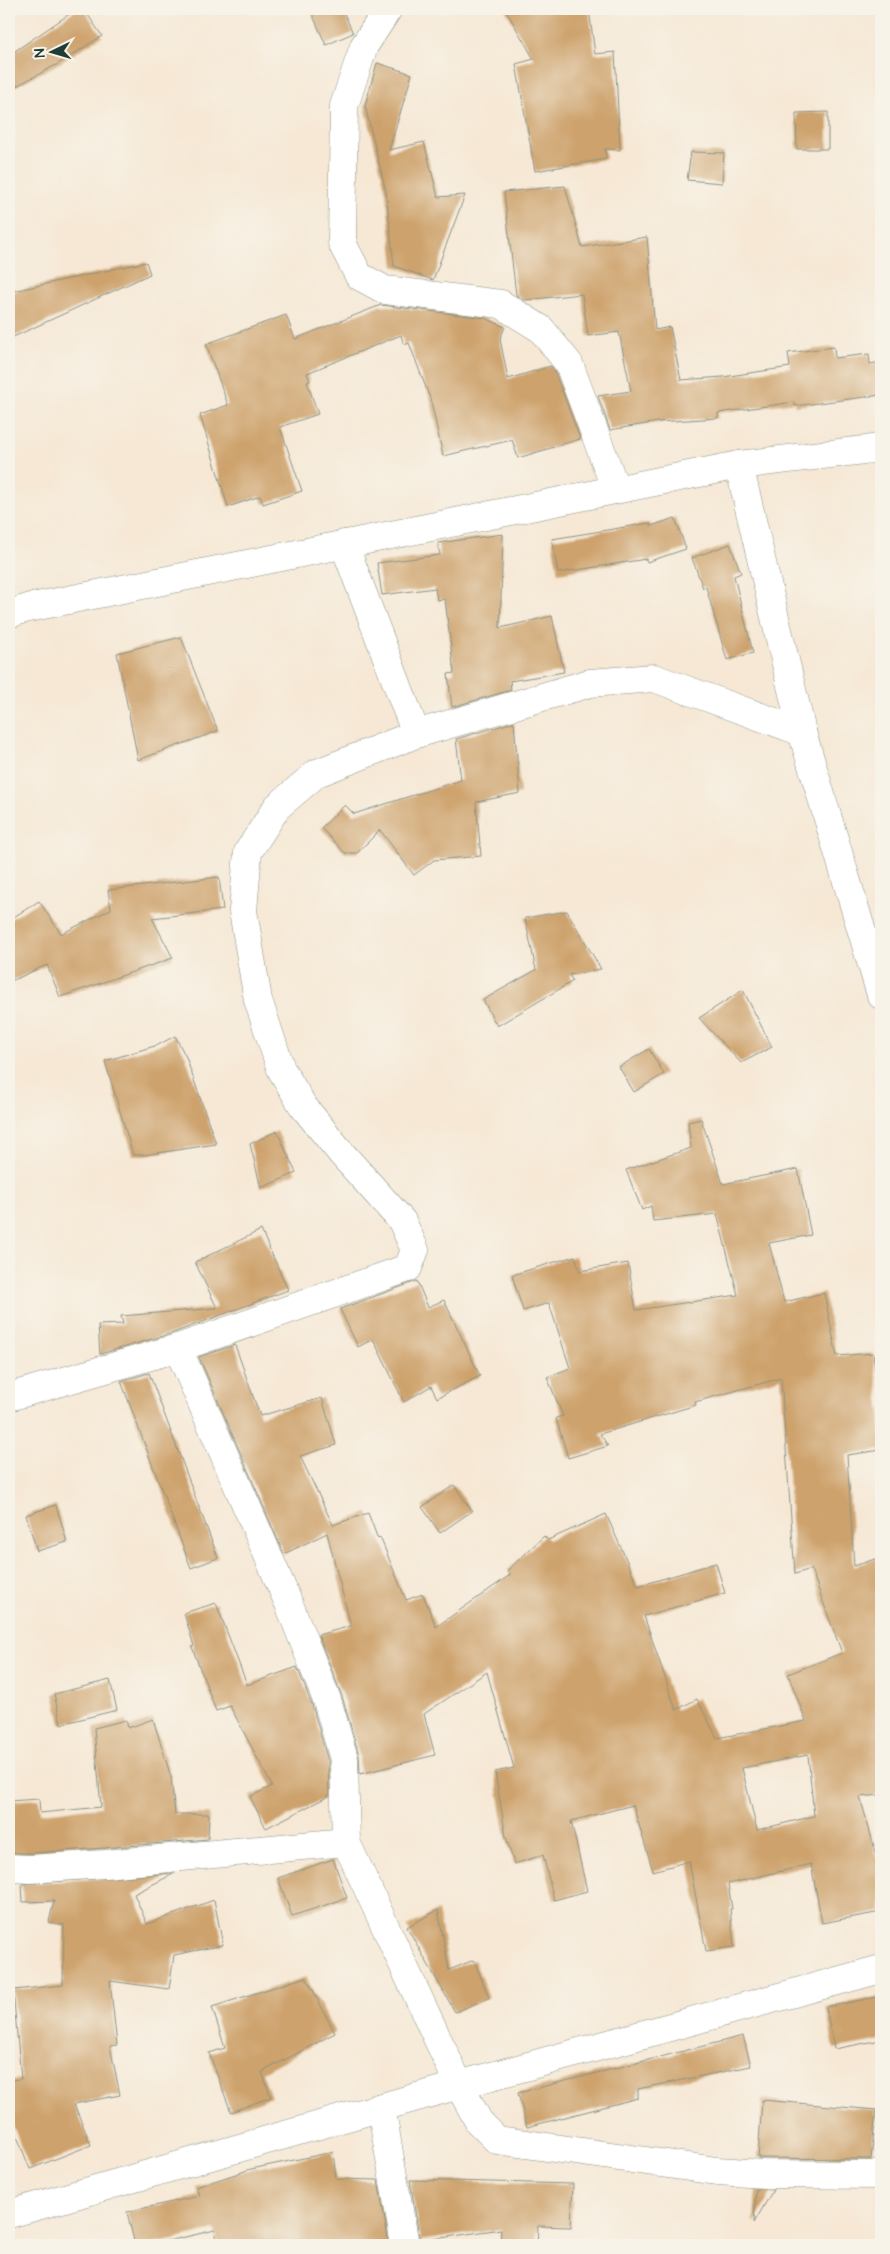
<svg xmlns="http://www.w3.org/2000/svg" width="890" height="2254" font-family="'Architects Daughter',sans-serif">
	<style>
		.building { fill: #cda26c; fill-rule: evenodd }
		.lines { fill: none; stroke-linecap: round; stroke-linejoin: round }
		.minor-casing { stroke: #8a9284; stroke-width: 29 }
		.minor { stroke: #fff; stroke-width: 28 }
	</style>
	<rect width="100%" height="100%" fill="#f7f3e8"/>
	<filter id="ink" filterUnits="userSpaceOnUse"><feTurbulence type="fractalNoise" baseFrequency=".02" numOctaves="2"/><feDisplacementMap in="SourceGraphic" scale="10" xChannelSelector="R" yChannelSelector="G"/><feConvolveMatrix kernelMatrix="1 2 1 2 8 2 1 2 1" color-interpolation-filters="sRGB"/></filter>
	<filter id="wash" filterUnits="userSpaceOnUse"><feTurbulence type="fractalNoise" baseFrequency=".0096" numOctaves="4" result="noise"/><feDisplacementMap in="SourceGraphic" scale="20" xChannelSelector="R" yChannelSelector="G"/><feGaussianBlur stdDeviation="1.12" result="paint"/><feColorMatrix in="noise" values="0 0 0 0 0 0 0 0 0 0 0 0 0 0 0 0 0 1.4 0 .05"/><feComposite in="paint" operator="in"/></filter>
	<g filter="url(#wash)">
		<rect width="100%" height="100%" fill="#f6e8d5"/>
		<g id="blocks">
			<!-- building -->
			<g class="building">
				<polygon points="77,9 84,9 102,36 58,64 9,90 9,55"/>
				<polygon points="310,9 342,9 353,33 326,45"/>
				<polygon points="505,9 589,9 595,54 615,52 620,150 605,149 606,159 535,171 516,64 534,59"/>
				<polygon points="377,63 412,74 389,150 424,142 438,197 465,195 433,280 394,266 386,192 365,106"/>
				<polygon points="828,112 828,149 797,149 796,113"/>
				<polygon points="691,152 724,153 722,183 687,180"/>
				<polygon points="565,186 582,247 647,237 655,330 670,327 681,380 723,377 790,367 788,353 834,347 835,358 869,354 870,364 881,362 881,395 795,406 794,402 718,413 718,418 658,422 610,430 598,396 631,391 619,332 588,336 582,294 525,300 516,295 504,192"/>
				<polygon points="146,262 150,274 9,339 9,292"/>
				<polygon points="381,305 485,318 505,327 500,339 508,379 551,366 555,372 580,439 518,458 512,440 443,456 431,401 409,343 404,345 401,335 307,373 310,381 307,382 318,414 280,427 302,491 263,504 260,496 228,507 200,415 228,405 206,344 286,315 295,339"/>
				<polygon points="675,518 686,549 647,562 646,559 558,573 552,539 650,523 651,526"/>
				<polygon points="503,534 500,628 552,616 564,672 510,681 511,690 452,707 448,674 454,673 445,599 437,600 435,588 382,595 377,563 440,555 438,543"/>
				<polygon points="730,544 741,573 734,576 753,653 727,660 706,587 703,588 692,558"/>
				<polygon points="181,637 218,731 138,760 117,653"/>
				<polygon points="514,722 520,793 476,802 481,856 434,860 414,875 380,830 357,853 345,853 321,828 345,805 354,814 461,780 456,739"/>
				<polygon points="219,877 223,910 152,918 173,958 60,997 47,965 9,982 9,920 39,901 61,934 111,909 108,890"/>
				<polygon points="567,911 601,969 569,975 573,981 497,1026 483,1000 536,970 525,918"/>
				<polygon points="743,990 772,1047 741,1063 699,1018"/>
				<polygon points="175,1036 186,1057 216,1144 145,1155 133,1155 105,1061 158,1045"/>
				<polygon points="649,1049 664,1074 634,1092 619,1067"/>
				<path d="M701,1119l22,65 75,-15 13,66 -42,8 15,59 40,-9 13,63 36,-3 8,61v36l-34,5 7,111 27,-9v238l-21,2 21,74v41l-59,11 -11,-59 -83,20 4,25h-2l4,38 -28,4 -17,-90 -36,10 -20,-66 -62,16 16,70 -33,9 -11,-45 -29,9 -8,-27 -11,-65 19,-4 -27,-96 -63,42 11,41 -75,19 -1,-19 -17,-59 -24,-61 33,-9 -24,-93 -43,21 -85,-197 36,-12 25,71 62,-18 14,47 -36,11 33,69 35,-12 10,26 2,-2 26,63 17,-6 13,33 74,-52 -2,-5 36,-34 4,4 58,-26 32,72 78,-23 9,30 -81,23 32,94 21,-11 20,39 89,-17 -18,-47 54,-21 -31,-84 -16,5 -14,-196 -86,24 1,3 -96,29 8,12 -40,12 -12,-40 7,-2 -16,-39 23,-9 -21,-65 -26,8 -11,-36 63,-19 5,15 48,-8 8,47 102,-15 -21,-81 -64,7 -2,-15 -9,4 -16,-40 65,-22 -3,-26zM808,1755l6,61 -57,14 -15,-62z"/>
				<polygon points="277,1131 296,1173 261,1188 250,1144"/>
				<polygon points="261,1230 288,1290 173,1333 100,1354 98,1325 123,1324 121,1316 217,1308 195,1262"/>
				<polygon points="417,1281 428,1307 444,1300 480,1376 437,1398 431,1386 404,1402 373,1339 358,1347 340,1309"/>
				<polygon points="149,1373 218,1558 191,1568 121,1381"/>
				<polygon points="454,1485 472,1511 440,1533 422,1507"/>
				<polygon points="56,1505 67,1542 37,1551 26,1515"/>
				<polygon points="216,1603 247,1685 297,1667 312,1705 328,1761 329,1796 266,1828 250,1797 272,1786 230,1706 216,1711 192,1647 194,1646 184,1613"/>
				<polygon points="110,1680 117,1710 61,1724 54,1694"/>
				<polygon points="153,1719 171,1777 175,1814 209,1814 208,1839 104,1848 30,1853 9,1853 9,1801 39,1799 40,1813 101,1807 94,1728 126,1720 128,1728"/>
				<polygon points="333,1859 347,1898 292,1916 278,1878"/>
				<polygon points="175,1873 134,1894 147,1924 214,1900 223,1945 174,1955 169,1989 110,1981 117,2045 110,2046 120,2095 74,2104 91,2145 30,2169 9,2116 9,2080 21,2079 13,1990 63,1985 64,1925 49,1922 54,1901 23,1902 22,1884"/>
				<polygon points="438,1910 449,1970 474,1960 489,1998 455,2012 407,1927"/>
				<polygon points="306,1977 335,2033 262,2072 271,2097 231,2112 209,2053 225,2048 212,2007"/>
				<polygon points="881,1996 881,2040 834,2049 826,2007"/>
				<polygon points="743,2036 751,2066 638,2089 638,2098 527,2127 518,2093"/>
				<polygon points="762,2100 876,2110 871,2159 758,2158"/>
				<polygon points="333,2152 336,2179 378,2180 389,2245 218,2245 215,2230 151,2245 135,2245 127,2212 199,2196 196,2187 251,2169"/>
				<polygon points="410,2180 573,2184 571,2227 538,2226 537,2245 500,2245 501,2229 420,2241"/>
				<polygon points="756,2189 773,2190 754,2223"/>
			</g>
		</g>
	</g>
	<g filter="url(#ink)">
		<use href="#blocks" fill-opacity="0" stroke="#8a9284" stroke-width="1"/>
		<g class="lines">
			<defs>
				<g id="minor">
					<polyline points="388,9 364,46 344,106 342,243 359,276 385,290 501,304 541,329 569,364 616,490"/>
					<polyline points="739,465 802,732 881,995"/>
					<polyline points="344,544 416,734"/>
					<polyline points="9,614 28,608 739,465 881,448"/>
					<polyline points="178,1348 289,1604 327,1700 344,1759 346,1842 459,2085 479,2122 497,2140 717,2171 764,2174 881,2175"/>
					<polyline points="9,1397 178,1348 408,1268 415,1250 402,1221 342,1154 303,1106 281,1069 258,1000 243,911 248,852 277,807 317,773 416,734 590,683 654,678 802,732"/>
					<polyline points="9,1868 30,1869 105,1864 346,1842"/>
					<polyline points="381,2107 405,2245"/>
					<polyline points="9,2214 459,2085 881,1969"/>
				</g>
			</defs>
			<!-- minor casing -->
			<use href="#minor" class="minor-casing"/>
			<!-- minor -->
			<use href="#minor" class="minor"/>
		</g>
	</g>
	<!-- margin -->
	<rect width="890" height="2254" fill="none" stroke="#f7f3e8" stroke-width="30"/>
	<!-- north arrow -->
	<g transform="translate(52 52) rotate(265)" stroke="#f7f3e8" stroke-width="4" paint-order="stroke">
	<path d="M0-4L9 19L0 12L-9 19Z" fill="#1f3d34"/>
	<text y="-8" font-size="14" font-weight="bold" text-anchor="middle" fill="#1f3d34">N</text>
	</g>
</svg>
